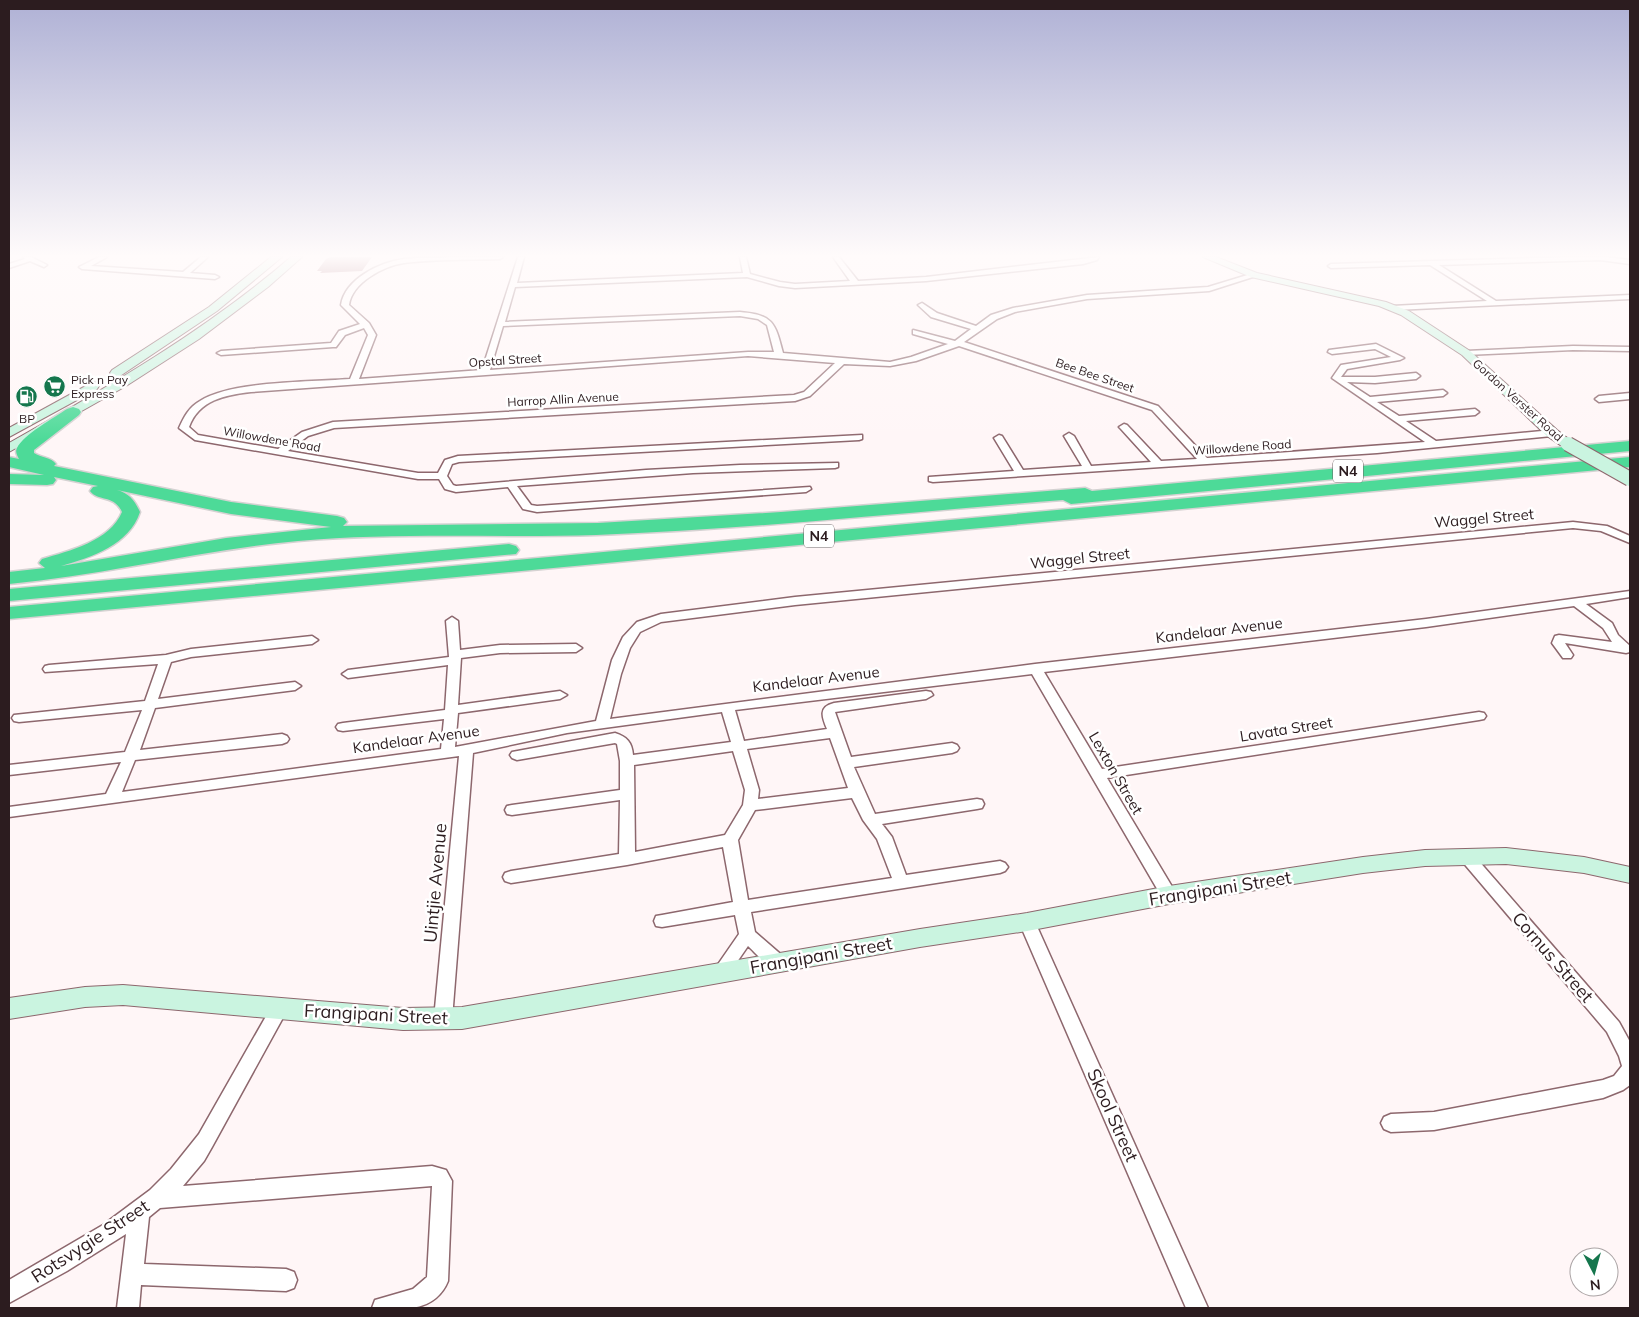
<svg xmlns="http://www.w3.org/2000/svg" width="1639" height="1317" font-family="Mulish,sans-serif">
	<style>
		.building { fill: #944f5c }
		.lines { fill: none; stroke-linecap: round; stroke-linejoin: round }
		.street-casing { stroke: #8d676d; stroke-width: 3 }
		.secondary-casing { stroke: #8d676d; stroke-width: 2 }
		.highway-casing { stroke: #d5d2d2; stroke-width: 3 }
		.street { fill: #fff; fill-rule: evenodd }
		.secondary { fill: #caf4e0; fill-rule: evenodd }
		.highway { fill: #4dda98; fill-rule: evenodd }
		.secondary-bridge-casing { stroke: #8d676d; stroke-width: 16; stroke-linecap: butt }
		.secondary-bridge { stroke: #caf4e0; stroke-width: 14 }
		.labels { text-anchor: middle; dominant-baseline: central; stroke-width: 5; stroke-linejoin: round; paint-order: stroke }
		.far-street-label { font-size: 12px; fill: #2c1c1f; stroke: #fff }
		.far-poi-label { font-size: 12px; fill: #2c1c1f; stroke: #fff; text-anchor: start }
		.shield { fill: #fff; stroke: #6b6062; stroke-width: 1 }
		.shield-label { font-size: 14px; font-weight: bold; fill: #2c1c1f }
		.street-label { font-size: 15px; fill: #2c1c1f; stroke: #fff }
		.near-street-label { font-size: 18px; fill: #2c1c1f; stroke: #fff }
	</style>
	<rect width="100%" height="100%" fill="#fff6f7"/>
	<!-- building -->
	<polygon class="building" points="330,257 372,257 362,271 320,273 322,271 317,271 326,259"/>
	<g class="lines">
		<defs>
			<g id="street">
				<polygon points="23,257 31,257 47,265 44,267 30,261 9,268 9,264 25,259"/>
				<polygon points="99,257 107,257 91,266 183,272 201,257 208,257 190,273 215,275 219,277 215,279 82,269 79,267"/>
				<path d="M455,257h48l-3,2c-32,1 -65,0 -96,4 -21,3 -52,20 -55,42l20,18 7,12 -17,44 123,-9 36,-113h6l-7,26 226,-10 -3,-16h6l4,17 30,8 15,2 55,-3 -17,-24h6l19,24 68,-4 173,-20 -2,3 -14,4 -157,17 -131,7 -16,-2 -32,-9 -232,10 -10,35 235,-10c33,3 35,10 43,41l107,9 21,-5 37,-13 -35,-10v-4l42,11 16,-12 -40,-12 -13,-12 4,-2 15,10 39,13 15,-11 22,-7 74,-13 121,-8 46,-14 4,2 -2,1 -47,15 -122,8 -72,13 -18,7 -33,23 194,64 49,52 218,-16 -93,-64 9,-13 50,-8 -16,-8 -43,5 -4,-2 1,-2 47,-6 28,14 -4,2 -53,9 -6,8h34l41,-4 4,3 -4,3 -41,4 -28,-1 23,15 73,-7 4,3 -4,3 -66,6 22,14 76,-7 4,3 -4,3 -69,6 30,20 116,-11 5,3 -5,3 -175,17 -444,29 -4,-1v-4l85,-6 -20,-33 5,-3 3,1 21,34 59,-4 -18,-30 5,-3 5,3 17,30 60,-4 -30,-33 -2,-2 5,-3 3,1 34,36 36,-2 -45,-49 -193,-64 -43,15 -26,5 -46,-2 -34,32 -15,5 -461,27 -26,8 -20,15 130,22h20l7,-13 13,-4 404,-21v4l-3,1 -400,22 -7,2 -5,12 6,9 3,1 190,-16 94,-5 98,-2v4l-3,1 -142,5 -176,13 14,19 6,1 273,-19 1,2 -5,3 -269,20 -14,-3 -15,-22 -52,5 -11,-3 -6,-10h-21l-223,-39 -16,-12c5,-11 10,-21 21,-27 31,-20 111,-19 150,-22l18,-44 -4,-7 -19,7 -9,12h-3l-112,8 -4,-2 4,-2 110,-8 8,-12 21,-7 -19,-19c4,-26 39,-43 63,-46 17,-2 34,-1 51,-2zM740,316l18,3 9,6 7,27h-26l-258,18 13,-44zM748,356l87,7 -31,29 -10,3 -461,27 -31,10 -24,17 -80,-14 -9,-8c10,-27 36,-32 62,-35z"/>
				<polygon points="1571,257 1606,257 1630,260 1630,264 1600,260 1439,265 1496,301 1630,295 1630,299 1395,310 1391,308 1392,306 1487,301 1430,265 1331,268 1328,266 1331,264"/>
				<polygon points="1573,346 1630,347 1630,351 1573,350 1466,355 1462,353 1466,351"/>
				<polygon points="1630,393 1630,399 1599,402 1595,399 1599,396"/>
				<path d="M1573,522l34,4 23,10v7l-29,-12 -28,-3 -778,77 -134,17 -21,10 -10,16 -9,26 -11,45 425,-55 391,-45 204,-28v6l-44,7 26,19 6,12 12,11v6l-4,1 -61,-10 8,12 -2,3h-8l-11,-15 3,-7 4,-1 53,7 -9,-14 -29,-22 -148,21 -382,45 58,97 377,-57 5,1 2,3 -2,3 -5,1 -372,58 70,117 -2,4 -6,2 -6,-2 -131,-225 -297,36 9,31 83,-12c-5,-12 -9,-22 7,-26l92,-12 5,1 2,3 -7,4 -91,13 16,45 101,-14 5,2 2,3 -2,3 -5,2 -98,14 21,47 102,-15 5,1 2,4 -2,4 -5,1 -95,15 10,13 14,38 94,-14 5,2 3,4 -3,4 -5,2 -249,39 4,20 30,26 2,5 -2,5c-14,5 -27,-13 -37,-22l-22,32 -6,2 -6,-2 -2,-5 27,-39 -4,-19 -73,12 -6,-1 -2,-5 2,-5 6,-1 71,-13 -10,-55 -96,18 -116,18 -6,-2 -2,-4 2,-4 6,-2 108,-17 1,-54 -108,15 -5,-1 -2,-4 2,-4 5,-1 108,-15v-29l-3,-17 -2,-1 -98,17 -5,-2 -2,-3 2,-3 103,-19c12,4 17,9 18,22l98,-13 -9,-30 -155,21 -94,20 -21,266 -3,5 -6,3 -6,-3 -3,-5 25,-263 -450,61v-10l97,-13 15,-32 -112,13v-10l116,-13 17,-42 -123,12 -5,-1 -2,-3 2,-3 131,-14 13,-37 -113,8 -2,-3 2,-3 4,-1 117,-10 25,-6 121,-13 6,4 -6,4 -121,13 -20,5 -13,37 137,-17 6,4 -6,4 -140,18 -15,42 142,-16 5,2 2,3 -2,3 -5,2 -147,16 -13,32 319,-43 3,-30 -101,12 -5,-1 -2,-3 2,-3 5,-1 102,-13 3,-45 -100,13 -6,-4 6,-4 101,-13 -3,-36 6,-4 6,4 2,29 40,-5 76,-1 6,4 -6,4 -76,1 -39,5 -3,47 102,-14 7,4 -7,4 -102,14 -3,34 141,-26 16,-61 11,-23 14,-15 24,-8 134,-17zM830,738l18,50 -90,11 1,-9 -12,-41zM733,751l12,39 -2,15 -18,30 -90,17 -1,-87zM852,798l11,22 14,19 15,39 -144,22 -10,-60 17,-30z"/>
				<polygon points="1466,850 1471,852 1619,1022 1630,1042 1630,1085 1623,1090 1603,1098 1434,1130 1391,1132 1384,1129 1381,1123 1384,1117 1391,1114 1434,1112 1603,1080 1614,1076 1622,1066 1619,1056 1607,1032 1461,860 1458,856 1461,852"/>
				<polygon points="1027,916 1033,917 1035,922 1208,1308 1186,1308 1019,922 1021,917"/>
				<path d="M279,1001l6,3 3,5 -3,5 -73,133 -8,14 -21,25 249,-20 14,4 6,11 -4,100c-13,32 -47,29 -76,27l3,-8 38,-11 14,-12 5,-91 -272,22 -11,9 -5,47 142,5 8,3 3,8 -3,8 -8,3 -145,-6 -2,23h-22l9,-74 -59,37 -58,32v-23l94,-55 47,-35 21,-21 28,-35 74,-130z"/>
			</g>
			<g id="secondary">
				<polygon points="271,257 282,257 217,311 120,376 112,376 110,373 112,370 209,307"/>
				<path d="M291,257h11l-34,30 -69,52 -73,47 -117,66v-9c99,-56 196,-112 282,-186z"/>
				<polygon points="1203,257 1216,257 1257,273 1386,302 1409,311 1470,351 1557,430 1575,444 1573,447 1563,447 1547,436 1462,355 1401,315 1379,306 1251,277"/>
				<polygon points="93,382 97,383 99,386 97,389 9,437 9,428"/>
				<polygon points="1506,848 1584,857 1630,867 1630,883 1584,873 1506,864 1425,866 1363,873 1169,904 1027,931 920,947 462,1029 403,1030 123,1005 85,1007 9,1019 9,998 85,987 123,985 403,1008 462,1007 920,929 1027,913 1169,886 1363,857 1425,850"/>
			</g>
			<g id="highway">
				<path d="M73,407l6,2 2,3 -2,3 -45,35v3c7,5 17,4 22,11l-2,2 177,36 106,14 7,2 3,4 -4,4 255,-3 183,-11 304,-24 7,3 538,-50v10l-559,53 -8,-4c-155,12 -311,29 -467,35 -99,3 -199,-3 -298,6 -97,9 -192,34 -289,43v-12l36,-4 -6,-5 3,-4c27,-8 68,-18 80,-47 -8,-18 -24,-10 -32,-21l3,-4 5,-1 -44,-9 2,3 -3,4 -6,1 -38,-1v-10l35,1 -35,-8v-10l10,2c-2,-4 -4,-7 -2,-11 6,-13 38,-31 50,-39zM117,490l114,24 100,13 -105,11 -165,28c31,-9 68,-21 79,-54 -5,-11 -11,-19 -23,-22z"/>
				<polygon points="1630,457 1630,467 9,619 9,607"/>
				<polygon points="509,544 516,546 519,550 516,554 9,601 9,589"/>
			</g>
		</defs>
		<!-- street casing -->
		<use href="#street" class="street-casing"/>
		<!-- secondary casing -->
		<use href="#secondary" class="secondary-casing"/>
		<!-- highway casing -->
		<use href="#highway" class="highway-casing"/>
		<!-- street -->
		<use href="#street" class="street"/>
		<!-- secondary -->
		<use href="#secondary" class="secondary"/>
		<!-- highway -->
		<use href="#highway" class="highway"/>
		<defs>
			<polyline id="secondary-bridge" points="1568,444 1630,479"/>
		</defs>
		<!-- secondary-bridge casing -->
		<use href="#secondary-bridge" class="secondary-bridge-casing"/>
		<!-- secondary-bridge -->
		<use href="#secondary-bridge" class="secondary-bridge"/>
	</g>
	<!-- sky -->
	<linearGradient id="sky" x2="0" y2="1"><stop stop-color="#afb1d5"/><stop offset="0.58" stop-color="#fffbfb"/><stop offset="1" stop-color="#fffbfb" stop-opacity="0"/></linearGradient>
	<rect width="1639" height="441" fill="url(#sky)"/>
	<!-- icons -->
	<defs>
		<symbol id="supermarket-disc" viewBox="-11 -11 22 22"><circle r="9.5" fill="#15764d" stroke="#fff"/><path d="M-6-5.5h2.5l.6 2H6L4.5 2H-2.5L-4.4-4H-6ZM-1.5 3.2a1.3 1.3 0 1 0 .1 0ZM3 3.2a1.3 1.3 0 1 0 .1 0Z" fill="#fff"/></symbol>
		<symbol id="fuel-disc" viewBox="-11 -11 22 22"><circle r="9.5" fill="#15764d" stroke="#fff"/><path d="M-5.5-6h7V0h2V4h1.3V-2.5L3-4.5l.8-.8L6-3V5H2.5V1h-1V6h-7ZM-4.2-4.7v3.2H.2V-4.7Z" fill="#fff"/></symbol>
	</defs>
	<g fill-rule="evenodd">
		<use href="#supermarket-disc" x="42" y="374" width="25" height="25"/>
		<use href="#fuel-disc" x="14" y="384" width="25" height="25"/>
	</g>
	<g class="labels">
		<!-- far-street labels -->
		<g class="far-street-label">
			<text transform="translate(505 360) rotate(-4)">Opstal Street</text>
			<text transform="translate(1095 375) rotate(19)">Bee Bee Street</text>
			<text transform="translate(563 399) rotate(-3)">Harrop Allin Avenue</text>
			<text transform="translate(1518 400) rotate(42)">Gordon Verster Road</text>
			<text transform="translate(272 439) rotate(10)">Willowdene Road</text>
			<text transform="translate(1242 447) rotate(-4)">Willowdene Road</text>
		</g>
		<!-- far-poi labels -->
		<g class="far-poi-label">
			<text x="71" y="379">Pick n Pay<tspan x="71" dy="14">Express</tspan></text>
			<text x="27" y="418" text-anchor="middle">BP</text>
		</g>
		<!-- shield labels -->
		<g class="shield">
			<rect x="1333" y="459.5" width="30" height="23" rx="4"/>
			<rect x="804" y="524.5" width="30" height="23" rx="4"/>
		</g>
		<g class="shield-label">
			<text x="1348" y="471">N4</text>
			<text x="819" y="536">N4</text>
		</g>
		<!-- street labels -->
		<g class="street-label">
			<text transform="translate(1484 518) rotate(-5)">Waggel Street</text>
			<text transform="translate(1080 558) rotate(-6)">Waggel Street</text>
			<text transform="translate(1219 630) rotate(-7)">Kandelaar Avenue</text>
			<text transform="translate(816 679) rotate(-7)">Kandelaar Avenue</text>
			<text transform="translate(1286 729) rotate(-9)">Lavata Street</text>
			<text transform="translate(416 739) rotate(-8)">Kandelaar Avenue</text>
			<text transform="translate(1116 773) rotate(60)">Lexton Street</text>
		</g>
		<!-- near-street labels -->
		<g class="near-street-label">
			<text transform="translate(435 883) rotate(-85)">Uintjie Avenue</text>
			<text transform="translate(1220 888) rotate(-9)">Frangipani Street</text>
			<text transform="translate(821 955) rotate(-10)">Frangipani Street</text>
			<text transform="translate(1553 957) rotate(49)">Cornus Street</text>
			<text transform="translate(376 1014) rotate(3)">Frangipani Street</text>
			<text transform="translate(1113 1115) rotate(66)">Skool Street</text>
			<text transform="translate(90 1241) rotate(-33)">Rotsvygie Street</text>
		</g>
	</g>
	<!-- border -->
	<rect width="1639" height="1317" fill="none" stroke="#2c1c1f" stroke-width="20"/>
	<!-- north arrow -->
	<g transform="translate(1594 1272) rotate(174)"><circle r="24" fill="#ffffff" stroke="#aba4a5"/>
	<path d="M0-4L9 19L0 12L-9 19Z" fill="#15764d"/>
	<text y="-8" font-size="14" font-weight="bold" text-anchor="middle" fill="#2c1c1f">N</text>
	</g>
</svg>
